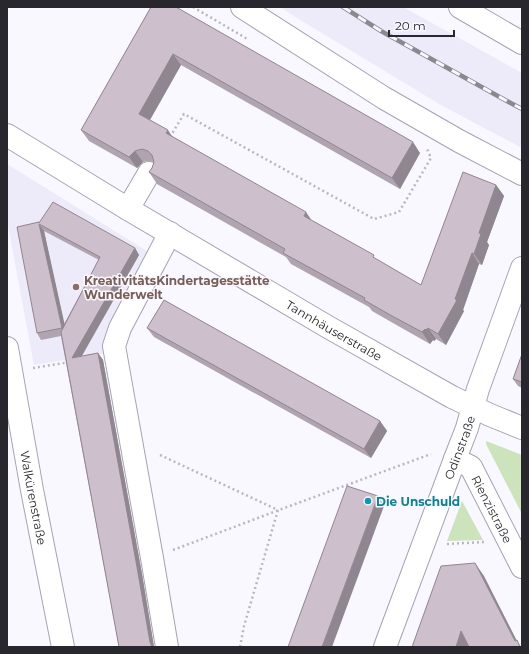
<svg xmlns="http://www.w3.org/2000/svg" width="529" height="654" font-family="Montserrat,sans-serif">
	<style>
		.built { fill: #edeaf9 }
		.green { fill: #cce3bc }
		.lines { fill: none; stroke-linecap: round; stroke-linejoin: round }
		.minor-casing { stroke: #a6a2b3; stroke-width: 24 }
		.path { stroke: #bab8bf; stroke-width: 2.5; stroke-dasharray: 2 3; stroke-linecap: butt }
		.minor { stroke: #fff; stroke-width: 22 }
		.rail-casing { stroke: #8b8990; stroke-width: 4.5 }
		.rail { stroke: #f9f7ff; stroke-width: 3; stroke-dasharray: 9; stroke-linecap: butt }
		.wall { fill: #b0a4af; fill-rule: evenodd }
		.shaded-wall { fill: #90868f }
		.building { fill: #cdbfcc; stroke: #90868f }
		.education-dot { fill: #8d6e63; stroke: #f9f7ff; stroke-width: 1.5 }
		.culture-dot { fill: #0f9aa8; stroke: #f9f7ff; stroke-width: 1.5 }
		.labels { text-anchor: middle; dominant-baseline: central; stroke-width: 3; stroke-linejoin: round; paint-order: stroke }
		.education-label { font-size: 12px; font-weight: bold; fill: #785e54; stroke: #f9f7ff; text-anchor: start }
		.street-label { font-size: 12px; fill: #28272d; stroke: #f9f7ff }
		.culture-label { font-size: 12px; font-weight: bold; fill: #0d838f; stroke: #f9f7ff; text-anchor: start }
	</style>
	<rect width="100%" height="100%" fill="#f9f7ff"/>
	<!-- built -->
	<g class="built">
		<polygon points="281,7 403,7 522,73 522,148 441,105 292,15"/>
		<polygon points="7,164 150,253 107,353 34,365 7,220"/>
	</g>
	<!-- green -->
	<g class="green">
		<polygon points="486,441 522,455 522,514 486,444"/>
		<polygon points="462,501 483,540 447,541"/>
	</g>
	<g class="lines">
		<defs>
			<g id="minor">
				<polyline points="242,7 384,98 459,141 522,174"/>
				<polyline points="460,7 522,43"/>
				<path id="s1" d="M7,135l121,74 200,118 124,70 38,18 32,13"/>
				<polyline points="128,209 149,173"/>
				<path id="s2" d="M7,348l25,142 31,157"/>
				<path id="s3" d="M455,459l16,8 51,100"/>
				<polyline points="167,647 152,558 114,346 120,328 170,233"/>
				<path id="s4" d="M385,647l70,-188 12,-31 11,-39 44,-121"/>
			</g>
		</defs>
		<!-- minor casing -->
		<use href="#minor" class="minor-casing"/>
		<!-- path -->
		<g class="path">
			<polyline points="193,7 249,40"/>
			<polyline points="170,137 184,114 374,219 399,212 431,158 427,149"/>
			<polyline points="33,368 70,362"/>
			<polyline points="160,455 278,510"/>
			<polyline points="447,544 484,542"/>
			<polyline points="173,550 279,510 431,454"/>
			<polyline points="240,647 244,626 278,510"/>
		</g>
		<!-- minor -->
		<use href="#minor" class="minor"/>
		<defs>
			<polyline id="rail" points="343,7 381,31 505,100 522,109"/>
		</defs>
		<!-- rail casing -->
		<use href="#rail" class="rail-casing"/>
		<!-- rail -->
		<use href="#rail" class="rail"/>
	</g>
	<!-- wall -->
	<g class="wall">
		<polygon points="151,7 420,153 400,189 181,65 150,120 173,137 377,260 421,285 496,185 504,196 487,242 489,245 482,265 479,264 463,310 464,311 446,345 436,339 434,341 433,340 430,344 400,327 372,311 369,307 291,264 286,257 157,184 149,172 152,168 154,162 149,161 143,162 137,168 89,141 81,130"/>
		<path d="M40,223l95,25 4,7 -57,101 16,-3 5,7 39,214 12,73h-35l-58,-311 -20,4 -4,-7zM44,231l55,29 -35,64z"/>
		<polygon points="147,328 380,421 387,431 371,458 154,337"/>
		<polygon points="522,354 522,388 518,386 513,379"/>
	</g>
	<!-- shaded-wall -->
	<g class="shaded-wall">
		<polygon points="173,54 181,65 147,125 139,114"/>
		<polygon points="168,130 175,141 166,133"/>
		<polygon points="413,142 420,153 400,189 392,178"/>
		<polygon points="135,151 143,162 137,168 129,157"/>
		<polygon points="496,185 504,196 487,242 489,245 482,265 474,254 479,233"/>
		<polygon points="306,212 314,224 304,216"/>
		<polygon points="39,224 44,231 67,335 62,328"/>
		<polygon points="135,248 139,255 77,364 72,358"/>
		<polygon points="472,253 479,264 463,310 464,311 446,345 438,334"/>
		<polygon points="428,328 436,339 434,341 426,330"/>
		<polygon points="425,329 433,340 430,344 422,332"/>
		<polygon points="98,353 103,360 142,574 154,647 152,647 150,642"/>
		<polygon points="380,421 387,431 371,458 364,449"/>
		<polygon points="378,496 384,506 332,647 322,647"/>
		<polygon points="475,563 484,576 517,641 521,647 519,647 515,641"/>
		<polygon points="461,631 470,643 468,647 456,647"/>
	</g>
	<!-- building -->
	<g class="building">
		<polygon points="151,7 176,7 413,142 392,178 173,54 139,114 168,130 166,133 306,212 304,216 374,255 373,257 421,285 463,172 496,185 479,233 481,234 474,254 472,253 455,299 457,300 438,334 428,328 426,330 425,329 422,332 392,316 364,300 365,298 283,253 285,249 149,172 152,168 154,162 152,155 148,151 142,149 135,151 129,157 81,130"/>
		<polygon points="53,202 135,248 72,358 98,353 137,567 150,642 152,647 119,647 61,332 100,257 39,224 62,328 37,333 17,227 39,222 39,223"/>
		<polygon points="164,300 380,421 364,449 147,328"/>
		<polygon points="522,354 522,382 513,379"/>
		<polygon points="347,486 378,496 322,647 288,647"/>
		<polygon points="475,563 515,641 517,640 520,647 469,647 461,631 456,647 412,647 441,566"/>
	</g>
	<!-- markers -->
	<circle class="education-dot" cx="76" cy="287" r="4"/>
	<circle class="culture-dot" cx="368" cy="501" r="4"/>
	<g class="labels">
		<!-- education labels -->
		<g class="education-label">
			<text x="84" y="280">KreativitätsKindertagesstätte<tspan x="84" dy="14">Wunderwelt</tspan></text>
		</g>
		<!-- street labels -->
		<g class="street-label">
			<text stroke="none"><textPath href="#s1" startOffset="381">Tannhäuserstraße</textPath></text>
			<text stroke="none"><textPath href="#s4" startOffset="213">Odinstraße</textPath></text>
			<text stroke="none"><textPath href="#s2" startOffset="152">Walkürenstraße</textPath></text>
			<text stroke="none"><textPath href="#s3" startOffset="65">Rienzistraße</textPath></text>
		</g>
		<!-- culture labels -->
		<g class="culture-label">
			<text x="376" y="501">Die Unschuld</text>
		</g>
	</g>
	<!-- border -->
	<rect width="529" height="654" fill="none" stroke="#28272d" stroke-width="16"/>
	<!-- scale -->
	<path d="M389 30v6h65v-6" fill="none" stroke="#28272d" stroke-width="2"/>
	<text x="395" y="30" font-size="12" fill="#28272d" stroke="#f9f7ff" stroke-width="3" paint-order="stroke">20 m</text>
</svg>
